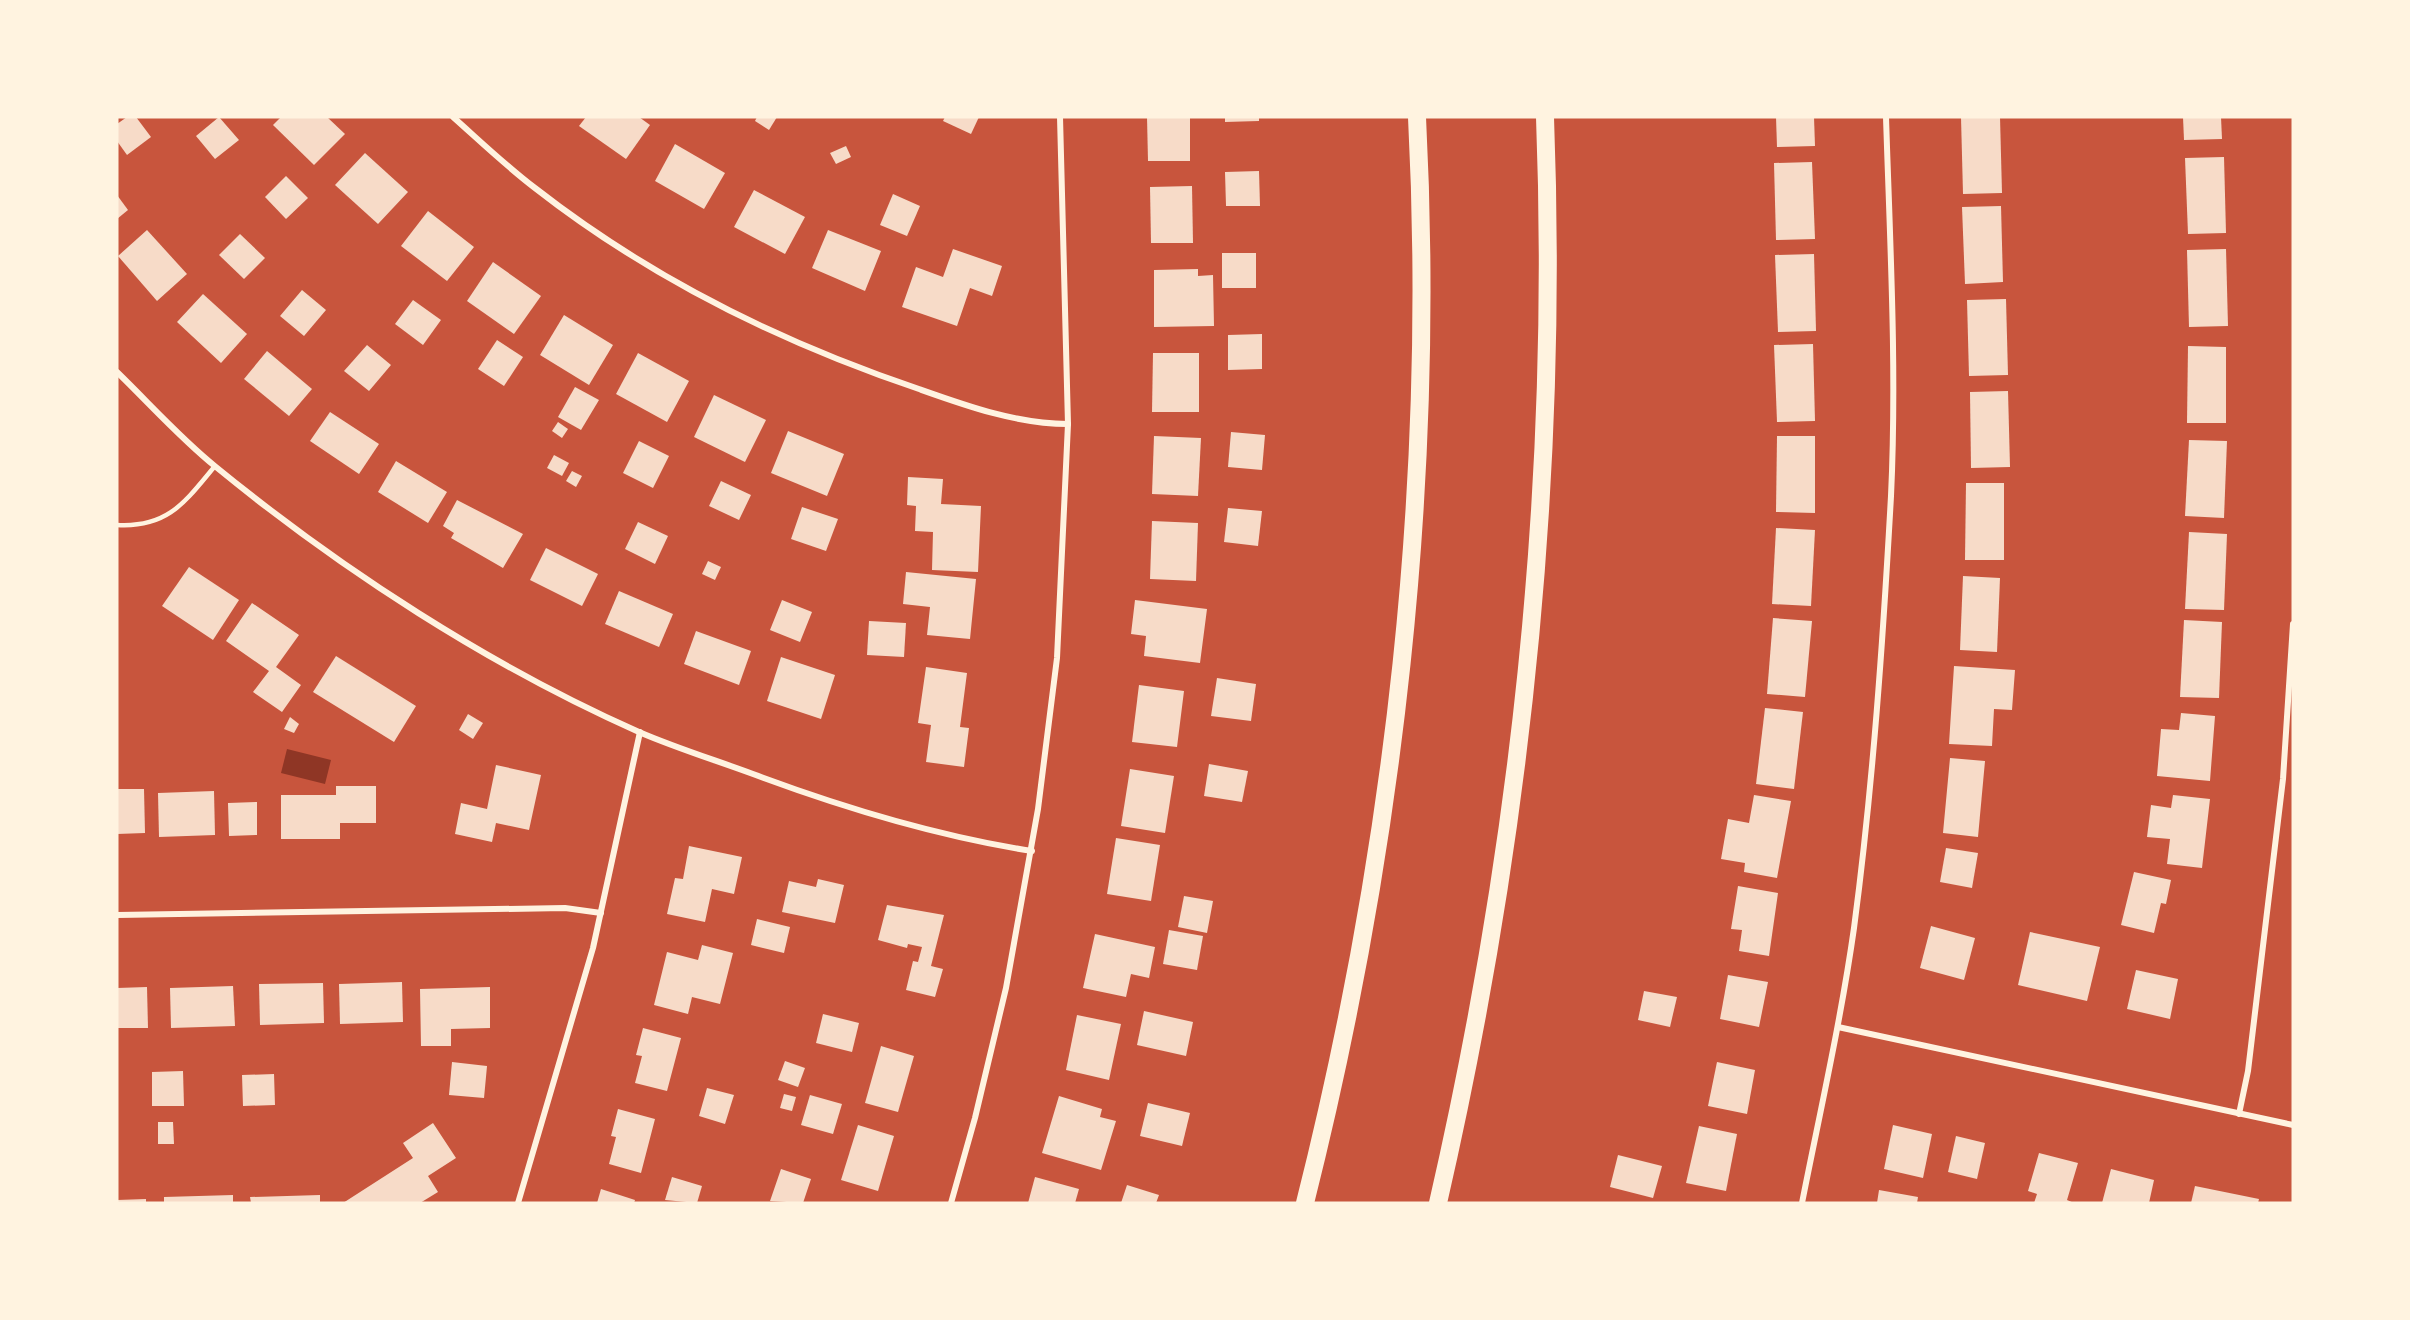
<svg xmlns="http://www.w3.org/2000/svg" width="2410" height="1320" font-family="'DejaVu Sans',sans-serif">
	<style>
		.water { fill: #8f3625 }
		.building { fill: #f7dbc8 }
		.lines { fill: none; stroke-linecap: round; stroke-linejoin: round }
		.service { stroke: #fff3e0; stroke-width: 4.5 }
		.minor { stroke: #fff3e0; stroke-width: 6 }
		.motorway { stroke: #fff3e0; stroke-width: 18 }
	</style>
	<rect width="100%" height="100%" fill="#c8553d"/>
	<!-- water -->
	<polygon class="water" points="287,749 331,760 325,784 281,773"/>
	<!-- building -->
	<g class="building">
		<polygon points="127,117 136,117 151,137 127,155 117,141 117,124"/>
		<polygon points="219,117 239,140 215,159 196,136"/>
		<polygon points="281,117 327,117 345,134 314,165 273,125"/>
		<polygon points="586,117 639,117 650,125 626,159 579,126"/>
		<polygon points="757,117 777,117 769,130 755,121"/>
		<polygon points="945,117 979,117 971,134 943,121"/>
		<polygon points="1147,117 1190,117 1190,161 1148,161"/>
		<polygon points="1225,117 1259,117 1259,121 1225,122"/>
		<polygon points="1776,117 1814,117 1815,146 1777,147"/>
		<polygon points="1961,117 2000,117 2002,193 1963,194"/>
		<polygon points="2183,117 2221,117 2222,139 2184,140"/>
		<polygon points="675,144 725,173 704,209 655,181"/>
		<polygon points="846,146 851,157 836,164 830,153"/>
		<polygon points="365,153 408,192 378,224 335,185"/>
		<polygon points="2224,157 2226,233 2188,234 2185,158"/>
		<polygon points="1812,162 1815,239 1776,240 1774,163"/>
		<polygon points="1259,171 1260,206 1226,206 1225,172"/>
		<polygon points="286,176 308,198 286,219 265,197"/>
		<polygon points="1192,186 1193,243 1151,243 1150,187"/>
		<polygon points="754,190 805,217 785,254 734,227"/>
		<polygon points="893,194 920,206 907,236 880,225"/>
		<polygon points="117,195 128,210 117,219"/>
		<polygon points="2001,206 2003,282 1965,284 1962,207"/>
		<polygon points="428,211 474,247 447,281 401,246"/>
		<polygon points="147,230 187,274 157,301 118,256"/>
		<polygon points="828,230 881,251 865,291 812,268"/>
		<polygon points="240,234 265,258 244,279 219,255"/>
		<polygon points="953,249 1002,266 992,296 970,288 957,326 902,307 916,267 943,277"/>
		<polygon points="2226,249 2228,326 2189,327 2187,250"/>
		<rect x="1222" y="253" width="34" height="35"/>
		<polygon points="1814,254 1816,331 1778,332 1775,255"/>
		<polygon points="493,262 541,296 514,334 467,301"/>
		<polygon points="1198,269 1198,276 1213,275 1214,326 1154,327 1154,270"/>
		<polygon points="302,290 326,310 304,336 280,316"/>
		<polygon points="203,294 247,334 221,363 177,322"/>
		<polygon points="2006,299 2008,375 1969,376 1967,300"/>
		<polygon points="413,300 441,320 423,345 395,324"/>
		<polygon points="564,315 613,345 589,385 540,355"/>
		<polygon points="1262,334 1262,369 1228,370 1228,335"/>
		<polygon points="497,340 523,357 504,386 478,369"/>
		<polygon points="1813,344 1815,421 1777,422 1774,345"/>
		<polygon points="367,345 391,365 369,391 344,371"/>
		<polygon points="2188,346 2226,347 2226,423 2187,423"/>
		<polygon points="267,351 312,389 289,416 244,379"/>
		<polygon points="638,353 689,381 667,422 616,394"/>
		<polygon points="1153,353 1199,353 1199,412 1152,412"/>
		<polygon points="575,387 599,400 581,430 558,417"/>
		<polygon points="2008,391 2010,467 1971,468 1970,392"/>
		<polygon points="714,395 766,420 745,462 694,437"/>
		<polygon points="330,412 379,444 359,474 310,441"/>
		<polygon points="558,422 568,429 562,438 552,431"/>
		<polygon points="788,431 844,454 827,496 771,473"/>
		<polygon points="1231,432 1265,435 1262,470 1228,467"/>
		<polygon points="1154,436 1201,438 1198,496 1152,494"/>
		<polygon points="1777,436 1815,436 1815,513 1776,512"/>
		<polygon points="2189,440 2227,441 2224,518 2185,516"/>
		<polygon points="639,441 669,456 653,488 623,473"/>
		<polygon points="554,455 569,463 562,476 547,468"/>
		<polygon points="396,461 447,492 428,523 378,492"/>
		<polygon points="572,471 582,476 576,487 566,481"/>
		<polygon points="908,477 943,479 941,504 981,506 978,572 932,570 933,532 915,531 916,506 907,505"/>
		<polygon points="721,481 751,495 739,520 709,506"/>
		<polygon points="1966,483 2004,483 2004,560 1965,560"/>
		<polygon points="457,500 523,534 503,568 451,538 454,533 443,526"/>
		<polygon points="802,507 838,519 826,551 791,539"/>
		<polygon points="1228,508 1262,511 1258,546 1224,542"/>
		<polygon points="1152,521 1198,523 1196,581 1150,579"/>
		<polygon points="638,522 668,536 655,564 625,549"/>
		<polygon points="1776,528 1815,530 1811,606 1772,604"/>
		<polygon points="2189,532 2227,534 2224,610 2185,609"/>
		<polygon points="546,548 598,574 582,606 530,580"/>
		<polygon points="708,561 721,567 715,580 702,574"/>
		<polygon points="189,567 239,600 213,640 162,606"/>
		<polygon points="906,572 976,579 970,639 927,635 930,607 903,604"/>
		<polygon points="1963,576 2000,578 1997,652 1960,650"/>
		<polygon points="619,591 673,614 659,647 605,624"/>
		<polygon points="782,600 812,612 800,642 770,630"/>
		<polygon points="1135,600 1207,609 1200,663 1144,656 1146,636 1131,634"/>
		<polygon points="252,603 299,635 276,667 301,685 282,712 253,692 269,671 226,641"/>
		<polygon points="1773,618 1812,621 1805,697 1767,694"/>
		<polygon points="2184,620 2222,622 2219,698 2180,697"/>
		<polygon points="869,621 906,623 904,657 867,655"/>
		<polygon points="696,631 751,651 739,685 684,664"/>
		<polygon points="336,656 416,706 394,742 313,692"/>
		<polygon points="781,657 835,675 821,719 767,701"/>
		<polygon points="1954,666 2015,670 2012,710 1994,709 1992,746 1949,744"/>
		<polygon points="926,667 967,673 960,727 969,728 964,767 926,762 931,725 918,723"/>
		<polygon points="1217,678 1256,684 1251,721 1211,716"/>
		<polygon points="1139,685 1184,691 1177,747 1132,742"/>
		<polygon points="1765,708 1803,712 1794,789 1756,784"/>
		<polygon points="2181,713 2215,716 2210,781 2157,776 2161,729 2179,730"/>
		<polygon points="468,714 483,723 473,739 459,730"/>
		<polygon points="290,717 299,724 294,733 284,729"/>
		<polygon points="1950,758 1985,761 1978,837 1943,833"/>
		<polygon points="1209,764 1248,771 1242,802 1204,796"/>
		<polygon points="496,765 541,775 529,830 496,823 492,842 455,834 461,803 487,809"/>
		<polygon points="1130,769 1174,776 1165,833 1121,826"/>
		<polygon points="336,786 376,786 376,823 340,823 340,839 281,839 281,795 336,795"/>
		<polygon points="117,789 144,789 145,833 117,834"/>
		<polygon points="214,791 215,835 159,837 158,793"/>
		<polygon points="1754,795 1791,801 1777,878 1744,872 1745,863 1721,859 1728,819 1749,823"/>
		<polygon points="2173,795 2210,799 2202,868 2167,864 2170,839 2147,837 2151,805 2171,808"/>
		<polygon points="257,802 257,835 229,836 228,803"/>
		<polygon points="1116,838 1160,845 1151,901 1107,894"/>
		<polygon points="689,846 742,857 734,894 712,889 705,922 667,914 675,878 683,879"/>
		<polygon points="1946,848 1978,853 1972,888 1940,882"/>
		<polygon points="2134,872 2171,880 2166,904 2161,903 2154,933 2121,925"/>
		<polygon points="818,879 844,885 835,923 782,912 789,881 816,887"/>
		<polygon points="1738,886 1778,893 1769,956 1739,951 1742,930 1731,929"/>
		<polygon points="1184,896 1213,901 1207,933 1178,927"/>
		<polygon points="887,905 944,915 931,966 943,969 935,997 906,990 913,961 918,962 922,947 908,944 907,948 878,940"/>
		<polygon points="757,919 790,927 784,953 751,945"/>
		<polygon points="1931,926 1975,938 1964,980 1920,968"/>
		<polygon points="1169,930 1203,936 1197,970 1163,964"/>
		<polygon points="2030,932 2100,947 2087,1001 2018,985"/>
		<polygon points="1095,934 1155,947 1149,978 1131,974 1126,997 1083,988"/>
		<polygon points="702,945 733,953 720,1004 692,997 688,1014 654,1005 667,952 698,960"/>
		<polygon points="2136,970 2178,979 2170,1019 2127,1009"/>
		<polygon points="1728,975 1768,982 1759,1027 1720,1019"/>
		<polygon points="402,982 403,1022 340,1024 339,984"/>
		<polygon points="323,983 324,1023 260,1025 259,984"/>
		<polygon points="233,986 235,1026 171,1028 170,988"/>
		<polygon points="147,987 148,1028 117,1028 117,988"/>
		<polygon points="490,987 490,1028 451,1029 451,1046 421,1046 420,989"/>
		<polygon points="1644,991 1677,997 1670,1027 1638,1020"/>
		<polygon points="1144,1011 1193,1022 1186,1056 1137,1045"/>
		<polygon points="823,1014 859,1023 852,1052 816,1043"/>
		<polygon points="1077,1015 1121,1024 1109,1080 1066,1070"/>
		<polygon points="643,1028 681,1038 667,1091 635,1083 642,1056 636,1055"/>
		<polygon points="881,1046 914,1056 898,1112 865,1103"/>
		<polygon points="785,1061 805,1068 798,1087 778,1080"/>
		<polygon points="452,1062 487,1066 484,1098 449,1095"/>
		<polygon points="1717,1062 1755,1070 1747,1114 1708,1106"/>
		<polygon points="183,1071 184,1106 152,1106 152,1072"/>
		<polygon points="274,1074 275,1105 243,1106 242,1075"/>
		<polygon points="707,1088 734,1095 725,1124 699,1116"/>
		<polygon points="784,1094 796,1097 792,1111 780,1108"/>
		<polygon points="810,1095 842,1104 833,1134 801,1125"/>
		<polygon points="1059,1096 1102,1109 1100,1117 1116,1121 1101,1170 1042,1153"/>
		<polygon points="1148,1103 1190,1113 1182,1146 1140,1136"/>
		<polygon points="618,1109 655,1119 641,1173 609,1164 616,1137 611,1136"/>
		<polygon points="158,1122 173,1122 174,1144 158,1144"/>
		<polygon points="433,1123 456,1158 428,1176 438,1192 420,1203 343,1203 413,1158 403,1143"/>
		<polygon points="858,1125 894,1136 878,1191 841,1180"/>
		<polygon points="1893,1125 1932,1134 1923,1178 1884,1169"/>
		<polygon points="1699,1126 1737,1134 1726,1191 1686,1183"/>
		<polygon points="1956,1136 1985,1143 1977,1179 1948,1172"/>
		<polygon points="2039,1153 2078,1163 2067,1200 2074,1203 2034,1203 2037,1194 2028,1191"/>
		<polygon points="1618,1155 1662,1166 1653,1198 1610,1187"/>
		<polygon points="781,1169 811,1179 803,1203 770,1201"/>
		<polygon points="2111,1169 2154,1180 2149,1203 2102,1203"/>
		<polygon points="672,1177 702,1186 697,1203 665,1200"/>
		<polygon points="1035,1177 1079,1189 1075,1203 1028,1203"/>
		<polygon points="1127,1185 1159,1195 1156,1203 1121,1203"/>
		<polygon points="2195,1186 2259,1199 2258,1203 2191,1203"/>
		<polygon points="601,1189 635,1200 634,1203 597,1203"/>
		<polygon points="1879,1190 1918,1197 1917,1203 1877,1203"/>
		<polygon points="233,1195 233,1203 164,1203 164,1197"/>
		<polygon points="320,1195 320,1203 251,1203 250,1197"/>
		<polygon points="146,1199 146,1203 117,1203 117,1200"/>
	</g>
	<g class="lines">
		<!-- service -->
		<path class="service" d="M117,525c51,3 68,-23 98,-59"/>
		<!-- minor -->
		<g class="minor">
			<path d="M453,117c27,24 53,49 82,71 114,89 247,155 384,201 48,17 98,35 149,35"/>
			<path d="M117,372c33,32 64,67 99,95 126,103 274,199 423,265 37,16 76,28 114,42 91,34 183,62 279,77"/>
			<polyline points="117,915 565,908 601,913"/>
			<polyline points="1838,1027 2293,1125"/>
			<polyline points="2239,1114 2248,1071 2283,779 2293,624"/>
			<polyline points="518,1203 593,948 640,732"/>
			<polyline points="951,1203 975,1118 1006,988 1038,809 1057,658 1068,424 1060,117"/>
			<path d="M1802,1203c18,-91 39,-183 52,-275 19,-143 29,-288 37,-432 6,-126 -1,-253 -5,-379"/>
		</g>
		<!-- motorway -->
		<g class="motorway">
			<path d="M1305,1203c89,-353 131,-722 112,-1086"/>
			<path d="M1438,1203c82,-357 121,-720 107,-1086"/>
		</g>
	</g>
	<!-- border -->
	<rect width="2410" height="1320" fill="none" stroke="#fff3e0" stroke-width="237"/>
</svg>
